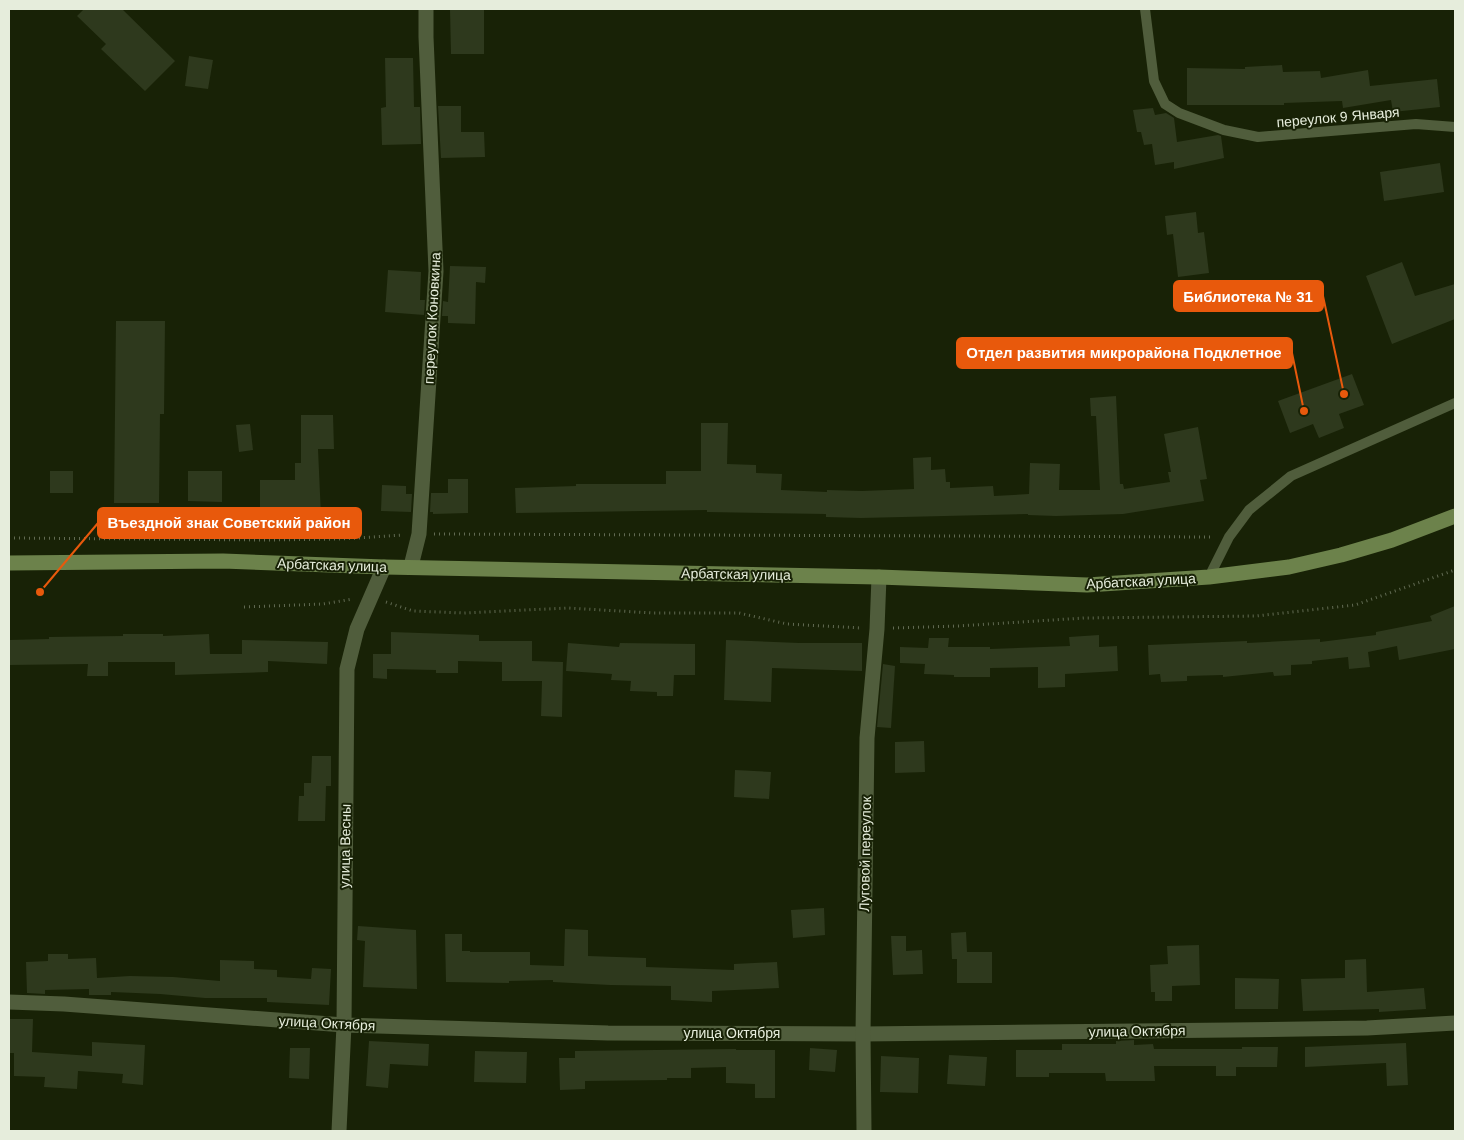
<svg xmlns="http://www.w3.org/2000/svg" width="1464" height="1140" font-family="Helvetica,sans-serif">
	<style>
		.building { fill: #2e391d }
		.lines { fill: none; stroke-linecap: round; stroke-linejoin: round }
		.path { stroke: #616a52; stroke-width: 3; stroke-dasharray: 1 4; stroke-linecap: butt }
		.lane { stroke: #505d3c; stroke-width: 10 }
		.street { stroke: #505d3c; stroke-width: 15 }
		.secondary { stroke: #6c824b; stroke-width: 15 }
		.labels { text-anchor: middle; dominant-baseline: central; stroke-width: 4; stroke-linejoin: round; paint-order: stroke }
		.street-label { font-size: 14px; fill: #e6eddc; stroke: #182206 }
		.leader { fill: none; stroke: #e8590c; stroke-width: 2 }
		.callout-dot { fill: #e8590c; stroke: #182206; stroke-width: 2 }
		.callout { fill: #e8590c; stroke: #e8590c; stroke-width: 2 }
		.callout-label { font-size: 15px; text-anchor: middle; font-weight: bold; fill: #fff }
	</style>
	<rect width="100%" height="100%" fill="#182206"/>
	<!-- building -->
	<g class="building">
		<polygon points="84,9 122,9 175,61 145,91 101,49 106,44 77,16"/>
		<polygon points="450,9 484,9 484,54 451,54"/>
		<polygon points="189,56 213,60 208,89 185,86"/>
		<polygon points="385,58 413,58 414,107 420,107 421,144 382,145 381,108 386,107"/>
		<polygon points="1282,65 1283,72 1320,71 1321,78 1368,70 1370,86 1437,79 1440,107 1393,112 1391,100 1343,108 1342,101 1284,103 1284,105 1187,105 1187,68 1245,69 1245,67"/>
		<polygon points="438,106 461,106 461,132 484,132 485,157 441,158"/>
		<polygon points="1153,108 1155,115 1166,113 1174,118 1177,142 1218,135 1221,136 1224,158 1174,169 1174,162 1155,165 1152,144 1144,145 1141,132 1137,132 1133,110"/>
		<polygon points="1440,163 1444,192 1384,201 1380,172"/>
		<polygon points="1196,212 1198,233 1204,232 1209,273 1178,277 1173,234 1167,235 1165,216"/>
		<polygon points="1402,262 1415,296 1455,284 1455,319 1392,344 1366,276"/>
		<polygon points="450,266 486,267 485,283 476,282 475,324 448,323 448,316 442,316 443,301 448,302"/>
		<polygon points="388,270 421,272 420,300 425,300 424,315 385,312"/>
		<polygon points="116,321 165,321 164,414 160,414 159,503 114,503"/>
		<polygon points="1352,374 1364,405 1339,414 1344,428 1319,438 1313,424 1290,433 1278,401"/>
		<polygon points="1116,396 1120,484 1123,484 1124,489 1170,482 1168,472 1171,472 1164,434 1198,427 1207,479 1200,480 1204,501 1123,514 1056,516 1028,515 1028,514 861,518 826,517 826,514 707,512 707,510 516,513 515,488 576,486 576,484 666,484 666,471 701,471 701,423 728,423 727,464 756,465 756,473 782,474 781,490 827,492 827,490 862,491 914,489 913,458 931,457 931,470 945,469 946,482 950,482 950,488 993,486 994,496 1029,494 1030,463 1060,464 1059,490 1100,490 1096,416 1091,416 1090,398"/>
		<polygon points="301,415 333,415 334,449 318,449 321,516 296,516 296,508 260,508 260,480 295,480 295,463 301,463"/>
		<polygon points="250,424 253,450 239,452 236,425"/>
		<rect x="50" y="471" width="23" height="22"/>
		<polygon points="188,471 222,471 222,502 188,501"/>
		<polygon points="448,479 468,479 468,513 433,514 433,512 430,512 431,493 448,493"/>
		<polygon points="382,485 406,486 406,494 412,494 411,512 381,511"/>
		<polygon points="1455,606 1455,649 1399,660 1397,646 1368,652 1370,667 1349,669 1348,657 1312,661 1312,664 1291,665 1291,675 1274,676 1273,672 1223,677 1223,675 1187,676 1187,681 1161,682 1160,674 1149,675 1148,645 1247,641 1247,643 1320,639 1320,642 1376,635 1376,632 1432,621 1430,616"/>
		<polygon points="391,632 479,635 479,641 532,641 532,661 563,662 562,717 541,716 542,681 502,681 502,662 458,661 458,673 436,673 436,670 387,669 387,679 373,678 373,654 391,654"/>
		<polygon points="123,634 163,634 163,636 209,634 210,654 242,654 242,640 328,642 327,664 268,661 268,672 175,675 175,662 108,662 108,676 87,676 88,664 9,665 9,640 49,639 49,637 123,636"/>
		<polygon points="1099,635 1099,647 1117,646 1118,671 1065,674 1065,687 1038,688 1038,667 990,668 990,677 954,677 954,675 924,674 925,664 900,663 900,647 928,648 929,638 949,638 948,647 990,647 990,649 1070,646 1069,637"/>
		<polygon points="726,640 799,643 862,643 862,671 772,668 771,702 724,700"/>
		<polygon points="568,643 619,647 620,643 695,644 695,675 674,675 673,696 657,696 657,692 630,691 631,681 611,680 612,674 566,671"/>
		<polygon points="883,664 895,666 891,728 877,727"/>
		<polygon points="924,741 925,772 895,773 895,742"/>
		<polygon points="312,756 331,756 331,786 326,786 325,821 298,821 299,796 304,796 304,783 311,783"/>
		<polygon points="735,770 771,772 769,799 734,797"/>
		<polygon points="824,908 825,935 793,938 791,910"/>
		<polygon points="358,926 416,930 417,989 363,987 365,941 357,940"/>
		<polygon points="565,929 588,930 588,956 646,958 646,967 734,970 734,964 777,962 779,988 712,991 712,1002 671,1000 671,986 610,985 553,982 553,980 509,981 509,983 446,982 445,934 462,934 462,951 470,951 470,952 530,952 530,965 564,966"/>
		<polygon points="966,932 967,952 992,952 992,983 957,983 957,959 952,959 951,933"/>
		<polygon points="891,936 906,936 906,951 922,950 923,974 893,975"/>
		<polygon points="1199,945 1200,985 1172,986 1172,1001 1155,1001 1155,992 1151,992 1150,965 1168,964 1167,946"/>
		<polygon points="48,954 68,954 68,959 96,958 97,978 130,976 173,977 220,981 220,960 254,961 254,969 277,970 277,977 311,979 312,968 331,969 329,1005 267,1002 267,998 205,998 160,994 111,992 111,995 89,995 89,989 45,990 45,994 27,993 26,962 48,961"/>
		<polygon points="1366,959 1367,992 1424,988 1426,1009 1379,1012 1379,1009 1303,1011 1301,979 1345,978 1345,960"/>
		<polygon points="1235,978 1279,979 1278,1009 1235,1009"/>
		<polygon points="9,1019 33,1019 32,1052 92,1056 92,1042 145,1045 143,1085 122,1083 123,1074 78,1071 77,1089 44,1087 45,1077 14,1076 14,1053 9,1053"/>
		<polygon points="1134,1040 1134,1045 1153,1044 1154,1049 1242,1049 1242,1047 1278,1047 1277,1067 1236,1067 1236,1076 1216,1076 1216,1066 1154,1066 1155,1081 1106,1081 1105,1073 1049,1073 1049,1077 1016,1077 1016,1050 1062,1050 1062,1044 1116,1044 1116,1041"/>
		<polygon points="369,1041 429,1044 428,1066 390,1064 388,1088 366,1086"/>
		<polygon points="1406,1043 1408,1085 1387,1086 1386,1063 1305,1067 1305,1047"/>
		<polygon points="290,1048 310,1048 309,1079 289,1078"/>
		<polygon points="810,1048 837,1050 835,1072 809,1070"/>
		<polygon points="736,1049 736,1050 775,1050 775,1098 755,1098 755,1084 726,1083 726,1067 691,1068 691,1078 667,1078 667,1080 585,1081 585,1089 560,1090 559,1058 575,1058 575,1051"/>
		<polygon points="475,1051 527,1052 526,1083 474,1082"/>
		<polygon points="949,1055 987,1057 985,1086 947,1084"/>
		<polygon points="881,1056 919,1058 918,1093 880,1092"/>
	</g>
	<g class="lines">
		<!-- path -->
		<g class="path">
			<polyline points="434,534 1213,537"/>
			<polyline points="9,538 266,540 342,539 403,535"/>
			<polyline points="386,602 413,611 464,613 568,608 653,613 739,613 787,624 861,628"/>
			<polyline points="244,607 323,604 353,599"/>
			<polyline points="893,628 958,626 1084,618 1256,616 1355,605 1455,570"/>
		</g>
		<!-- lane -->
		<g class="lane">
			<polyline points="1145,9 1154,81 1165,104 1179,113 1224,130 1258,137 1416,124 1455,127"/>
			<polyline points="1209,577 1229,537 1249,510 1291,476 1455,403"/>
		</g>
		<!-- street -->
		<g class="street">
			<polyline points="411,566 419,534 436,271 426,37 426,9"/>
			<polyline points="9,1002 64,1004 344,1025 608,1033 863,1034 1230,1030 1367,1028 1455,1023"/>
			<polyline points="339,1131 344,1025 347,669 357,629 384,567"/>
			<polyline points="864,1131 863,1034 867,738 877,629 879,577"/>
		</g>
		<!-- secondary -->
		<polyline class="secondary" points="9,563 223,561 384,567 879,577 1087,585 1209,577 1289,567 1341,555 1392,540 1455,516"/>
	</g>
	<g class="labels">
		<!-- street labels -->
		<g class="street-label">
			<text transform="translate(1338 117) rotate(-5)">переулок 9 Января</text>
			<text transform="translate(432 318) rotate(-87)">переулок Коновкина</text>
			<text transform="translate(332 565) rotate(2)">Арбатская улица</text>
			<text transform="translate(736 574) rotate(1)">Арбатская улица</text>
			<text transform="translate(1141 581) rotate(-3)">Арбатская улица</text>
			<text transform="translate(345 846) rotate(-89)">улица Весны</text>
			<text transform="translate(865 854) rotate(-89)">Луговой переулок</text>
			<text transform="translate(327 1023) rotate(3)">улица Октября</text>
			<text transform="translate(1137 1031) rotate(-1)">улица Октября</text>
			<text x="732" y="1033">улица Октября</text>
		</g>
	</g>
	<!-- callouts -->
	<path class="leader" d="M1344 394L1323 296M1304 411L1292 353M40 592L98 523"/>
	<g class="callout-dot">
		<circle cx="1344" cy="394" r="5"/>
		<circle cx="1304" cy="411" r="5"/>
		<circle cx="40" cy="592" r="5"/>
	</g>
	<g class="callout">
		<rect x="1174" y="281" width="149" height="30" rx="5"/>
		<rect x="957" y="338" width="335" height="30" rx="5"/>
		<rect x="98" y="508" width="263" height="30" rx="5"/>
	</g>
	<g class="callout-label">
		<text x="1248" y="302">Библиотека № 31</text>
		<text x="1124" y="358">Отдел развития микрорайона Подклетное</text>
		<text x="229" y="528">Въездной знак Советский район</text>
	</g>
	<!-- border -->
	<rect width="1464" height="1140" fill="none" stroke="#e6eddc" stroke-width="20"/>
</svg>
